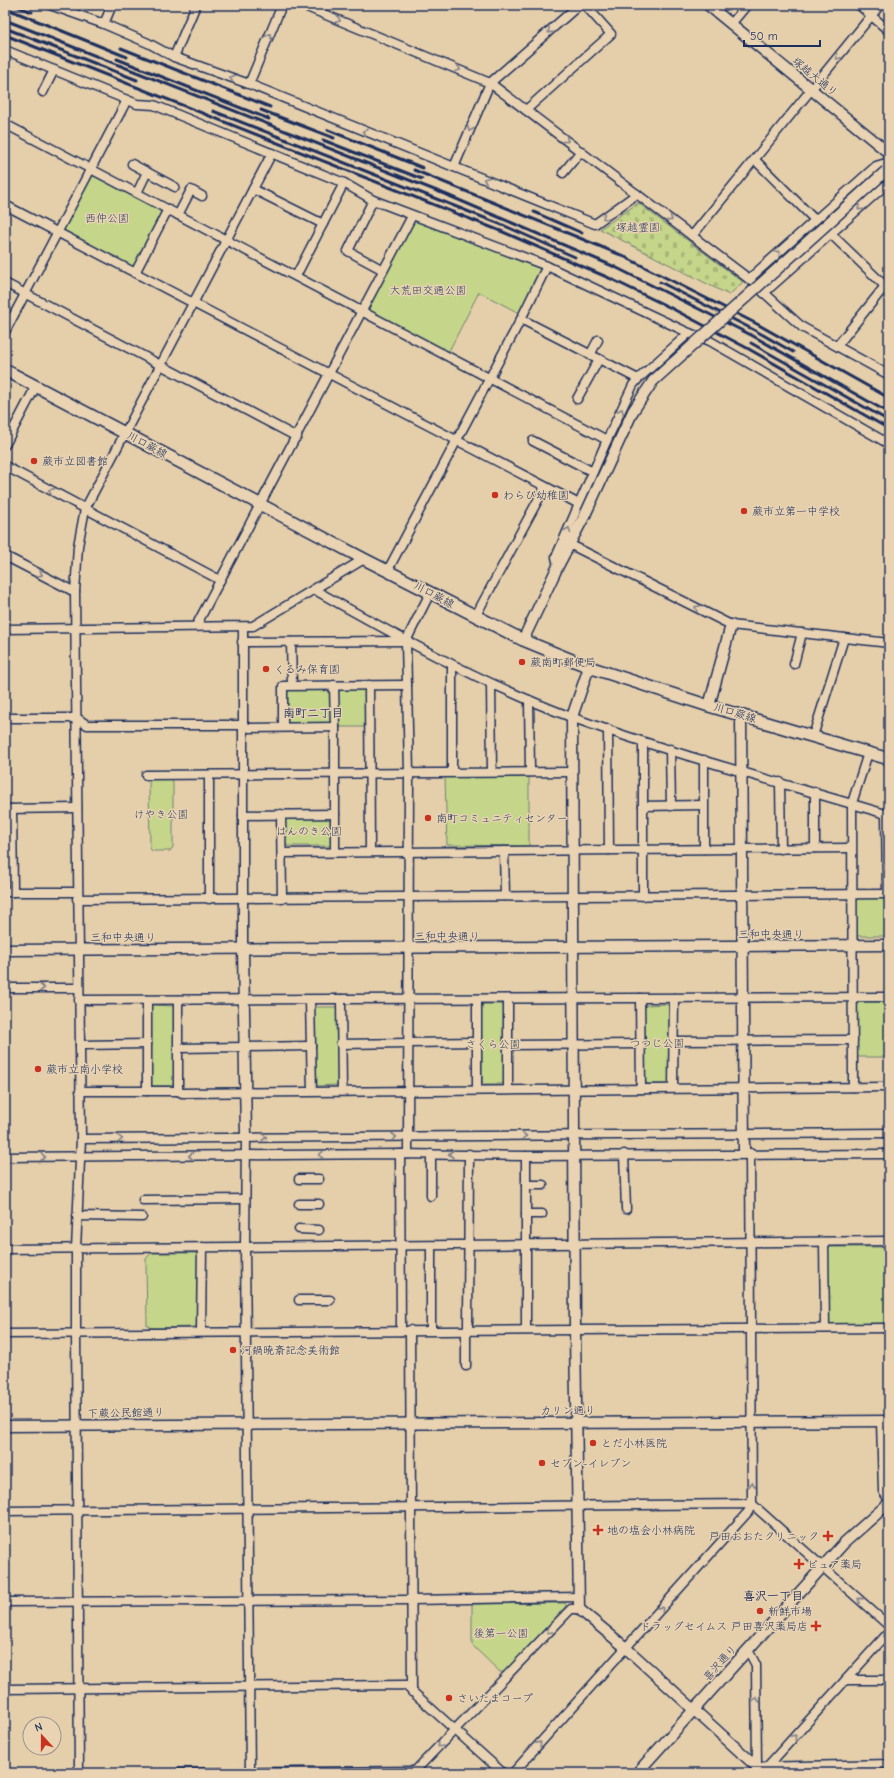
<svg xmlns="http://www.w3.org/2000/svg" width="894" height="1778" font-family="'Comic Neue','Klee One',sans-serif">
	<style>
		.cemetery { fill: url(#cemetery-stones); stroke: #708274 }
		.park { fill: #c5d589; stroke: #708274 }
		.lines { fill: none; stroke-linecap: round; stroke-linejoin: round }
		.minor-casing { stroke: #1b2f5e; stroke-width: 11 }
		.tertiary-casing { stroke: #1b2f5e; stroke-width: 13 }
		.secondary-casing { stroke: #1b2f5e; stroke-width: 14 }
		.minor { stroke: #e9d3b2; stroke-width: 8 }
		.tertiary { stroke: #e9d3b2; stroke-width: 10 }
		.secondary { stroke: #e9d3b2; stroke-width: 11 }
		.rail { stroke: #1b2f5e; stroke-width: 3 }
		.tertiary-bridge-casing { stroke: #1b2f5e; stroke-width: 13; stroke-linecap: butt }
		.tertiary-bridge { stroke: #e9d3b2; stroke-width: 10 }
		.oneway { stroke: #828188 }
		.poi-dot { fill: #c8321e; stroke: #e9d3b2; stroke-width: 1.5 }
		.labels { text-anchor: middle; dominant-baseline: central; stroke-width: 3; stroke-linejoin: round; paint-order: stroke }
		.street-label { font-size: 11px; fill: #1b2f5e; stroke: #e9d3b2 }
		.park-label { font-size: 11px; fill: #2c4062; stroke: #e9d3b2 }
		.poi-label { font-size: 11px; fill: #1b2f5e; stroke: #e9d3b2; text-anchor: start }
		.neighbourhood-label { font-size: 12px; font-weight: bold; fill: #1b2f5e; stroke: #e9d3b2 }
	</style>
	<defs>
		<pattern id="cemetery-stones" width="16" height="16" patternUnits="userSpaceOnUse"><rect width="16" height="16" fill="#c5d589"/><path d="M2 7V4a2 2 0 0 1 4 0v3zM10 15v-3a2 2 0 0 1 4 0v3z" fill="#a9b779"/></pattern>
	</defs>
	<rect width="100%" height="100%" fill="#e5ceaa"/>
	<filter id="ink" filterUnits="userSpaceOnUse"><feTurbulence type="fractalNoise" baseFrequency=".025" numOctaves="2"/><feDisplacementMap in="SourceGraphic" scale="8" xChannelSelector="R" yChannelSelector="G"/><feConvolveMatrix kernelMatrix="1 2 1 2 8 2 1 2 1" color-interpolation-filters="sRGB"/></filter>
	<g filter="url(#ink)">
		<!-- cemetery -->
		<polygon class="cemetery" points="638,203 743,282 729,295 600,229"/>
		<!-- park -->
		<g class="park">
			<polygon points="92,175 164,211 134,267 62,231"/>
			<polygon points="414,220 542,268 519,313 479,292 448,353 365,309"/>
			<polygon points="369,685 369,727 283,727 283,686"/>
			<polygon points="445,777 529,777 529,846 447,845"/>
			<polygon points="171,778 173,782 173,847 170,851 152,851 150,848 149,782 152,779"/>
			<polygon points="330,816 332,818 332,844 330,846 288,846 285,843 285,819 287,817"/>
			<polygon points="858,898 889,898 889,936 857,936 856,900"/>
			<rect x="857" y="1002" width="32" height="55"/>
			<polygon points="484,1004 502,1004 504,1007 504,1082 502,1084 484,1084 482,1081 481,1007"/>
			<polygon points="667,1004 670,1008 670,1080 667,1084 647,1084 644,1078 644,1008 647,1005"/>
			<polygon points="151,1005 173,1006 175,1008 175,1083 173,1083 173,1086 152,1086 150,1084 149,1008"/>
			<polygon points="317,1007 337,1007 338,1010 339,1083 336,1085 317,1086 315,1083 314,1010"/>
			<polygon points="828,1247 889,1247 889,1323 829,1324 827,1321 826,1250"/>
			<polygon points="151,1253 195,1253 198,1256 198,1324 195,1327 151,1328 147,1325 146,1259"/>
			<polygon points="565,1603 566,1606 504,1672 500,1672 472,1645 472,1605 474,1604"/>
		</g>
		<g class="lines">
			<defs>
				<g id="minor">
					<polyline points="50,5 104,24 148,43 174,57 249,84 595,224 637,194"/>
					<polyline points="302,5 490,83 749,279 802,327 889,375"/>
					<polyline points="859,5 889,31"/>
					<polyline points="104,24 112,5"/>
					<polyline points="731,24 747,5"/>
					<polyline points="5,50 137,104 154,105 344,183 373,200 547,266 689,333 710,341 889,444"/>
					<polyline points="174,57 196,5"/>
					<polyline points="249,84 282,5"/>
					<polyline points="43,92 54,70"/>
					<polyline points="526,110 611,34 585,5"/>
					<polyline points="5,124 607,440"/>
					<polyline points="755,160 815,220"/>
					<polyline points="132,164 175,187"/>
					<polyline points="454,167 490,83 579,5"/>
					<polyline points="563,173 581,151"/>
					<polyline points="253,189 323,224"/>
					<polyline points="137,193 147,172"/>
					<polyline points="373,200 348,251 383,270"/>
					<polyline points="5,205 579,504"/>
					<polyline points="178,215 191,190 202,196"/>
					<polyline points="831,234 885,286"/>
					<polyline points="692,236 880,5"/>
					<polyline points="135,273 168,209"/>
					<polyline points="296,276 344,183"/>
					<polyline points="749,279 876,166 889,162"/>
					<polyline points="5,283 297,437"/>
					<polyline points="764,293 889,182"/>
					<polyline points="521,319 638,379"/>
					<polyline points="5,332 127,100"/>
					<polyline points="837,346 889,281"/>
					<polyline points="590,355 598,340"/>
					<polyline points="577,399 599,359"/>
					<polyline points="533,441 593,472"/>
					<polyline points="5,445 36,386"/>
					<polyline points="5,466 220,580"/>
					<polyline points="571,545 731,625 889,643"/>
					<polyline points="5,556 75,592"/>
					<polyline points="558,566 556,557 607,440 633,385 638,379 689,333"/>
					<polyline points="388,570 521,319 547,266"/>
					<path d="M315,590c83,47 166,93 256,127 104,38 212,66 318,98"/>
					<polyline points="475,617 545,487"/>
					<polyline points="196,626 412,216"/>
					<polyline points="243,628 243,949"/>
					<polyline points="5,629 253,626 364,559"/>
					<polyline points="242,642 406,641"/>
					<polyline points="291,642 292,685"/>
					<polyline points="794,664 802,633"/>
					<polyline points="491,684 492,771"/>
					<polyline points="334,685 335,727"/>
					<polyline points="369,685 370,851"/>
					<polyline points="529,700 530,771"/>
					<polyline points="5,718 77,718 87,725 243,725 249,728 335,727 335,852"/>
					<polyline points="283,727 283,686 407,685"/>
					<polyline points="608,729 609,850"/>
					<polyline points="813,736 844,638"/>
					<polyline points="643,742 643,896"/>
					<polyline points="670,749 671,806"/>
					<polyline points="704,760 704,849"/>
					<polyline points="452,772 452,665"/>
					<polyline points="146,775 571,772"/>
					<polyline points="780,782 781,849"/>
					<polyline points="643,806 703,805"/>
					<polyline points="5,809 77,808"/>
					<polyline points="12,809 13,892"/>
					<polyline points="281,814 282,899"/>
					<polyline points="886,814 887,894"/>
					<polyline points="243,815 335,814"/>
					<polyline points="815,848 815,792"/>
					<polyline points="504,851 505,896"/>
					<polyline points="282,853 851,848"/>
					<polyline points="5,892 77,892"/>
					<polyline points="77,899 889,894"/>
					<polyline points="209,899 209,775"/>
					<polyline points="5,988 78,988"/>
					<polyline points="640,998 641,1089"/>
					<polyline points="341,999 342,1090"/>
					<polyline points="477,999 477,1089"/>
					<polyline points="508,999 508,1089"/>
					<polyline points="79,1000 889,997"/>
					<polyline points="147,1000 147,1091"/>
					<polyline points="178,1000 178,1091"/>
					<polyline points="310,1000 312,1091"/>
					<polyline points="674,1041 853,1040"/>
					<polyline points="341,1044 477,1042"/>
					<polyline points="80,1045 147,1044"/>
					<polyline points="508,1045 640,1044"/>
					<polyline points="178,1048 311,1046"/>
					<polyline points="853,1087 852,803 868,753"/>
					<polyline points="673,1088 674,998"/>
					<polyline points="80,1091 178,1091 182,1093 889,1087"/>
					<polyline points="246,1137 245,1247 250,1773"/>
					<polyline points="81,1139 889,1133"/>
					<polyline points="400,1154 401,1331"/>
					<polyline points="408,1154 409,772 406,641 430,593"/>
					<polyline points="431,1154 431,1196"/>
					<polyline points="624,1154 626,1209"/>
					<polyline points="526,1156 526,1329"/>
					<polyline points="5,1157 400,1154 526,1156 889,1154"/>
					<polyline points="299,1179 319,1179"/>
					<polyline points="526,1185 543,1185"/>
					<polyline points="143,1200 245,1199"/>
					<polyline points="299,1204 319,1204"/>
					<polyline points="526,1214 542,1214"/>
					<polyline points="77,1216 142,1217"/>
					<polyline points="299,1229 319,1230"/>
					<polyline points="824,1242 825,1328"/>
					<polyline points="5,1249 889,1241"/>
					<polyline points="299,1300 330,1300"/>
					<polyline points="410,1330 412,1692"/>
					<polyline points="431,1330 431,1246"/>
					<polyline points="468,1330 469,1154"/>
					<polyline points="201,1332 202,1247"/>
					<polyline points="5,1334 889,1328"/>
					<polyline points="466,1366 466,1330"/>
					<polyline points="881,1421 883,1491 889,1500"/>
					<polyline points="5,1511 752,1504 889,1626"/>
					<polyline points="5,1602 412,1600 579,1597"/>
					<polyline points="748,1650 756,1665 757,1767 889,1764"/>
					<polyline points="846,1680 889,1680"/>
					<polyline points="5,1689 405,1685 503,1773"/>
					<polyline points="766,1768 889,1632"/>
					<polyline points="79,1773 76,1333 76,1249 81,1139 75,592 78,546 85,509 272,153"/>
					<polyline points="179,1773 414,1771"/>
					<polyline points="413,1773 571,1609 579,1609"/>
					<polyline points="513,1773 748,1512 752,1504 750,1153"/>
				</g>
				<g id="tertiary">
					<polyline points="708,5 889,153"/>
					<polyline points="523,640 558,566 585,515"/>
					<polyline points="589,667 572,717 575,1331 579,1609 626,1648 757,1767 757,1773"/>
					<polyline points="709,706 731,625"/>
					<polyline points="741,715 744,1153"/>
					<polyline points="243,949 246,1137"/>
					<polyline points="5,950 889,945"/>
					<polyline points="5,1426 889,1421"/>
					<polyline points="637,1773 844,1543 889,1503"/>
				</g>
				<polyline id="secondary" points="5,370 364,559 523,640 589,667 709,706 889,759"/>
			</defs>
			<!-- minor casing -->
			<use href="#minor" class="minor-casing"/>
			<!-- tertiary casing -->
			<use href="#tertiary" class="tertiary-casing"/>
			<!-- secondary casing -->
			<use href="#secondary" class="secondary-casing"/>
			<!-- minor -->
			<use href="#minor" class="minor"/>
			<!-- tertiary -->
			<use href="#tertiary" class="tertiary"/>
			<!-- secondary -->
			<use href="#secondary" class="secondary"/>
			<!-- rail -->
			<g class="rail">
				<polyline points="14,5 32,12"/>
				<polyline points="5,8 127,57"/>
				<polyline points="5,20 447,195 615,267 753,336 889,413"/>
				<polyline points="5,28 137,80"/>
				<polyline points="5,35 503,232 609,278 671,308 747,348 889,429"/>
				<polyline points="121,48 270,107"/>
				<polyline points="117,59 269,119"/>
				<polyline points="261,110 334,138"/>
				<polyline points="213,111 505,226 575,257"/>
				<polyline points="328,130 423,168"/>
				<polyline points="323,140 422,179"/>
				<polyline points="414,170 621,255 757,324 889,398"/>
				<polyline points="534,212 582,233"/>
				<polyline points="660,282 756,331 793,352"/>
				<polyline points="751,343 889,421"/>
			</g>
			<defs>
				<polyline id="tertiary-bridge" points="585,515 633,411 653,381 886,171"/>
			</defs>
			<!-- tertiary-bridge casing -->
			<use href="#tertiary-bridge" class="tertiary-bridge-casing"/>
			<!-- tertiary-bridge -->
			<use href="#tertiary-bridge" class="tertiary-bridge"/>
		</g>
		<!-- one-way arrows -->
		<defs><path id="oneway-chevron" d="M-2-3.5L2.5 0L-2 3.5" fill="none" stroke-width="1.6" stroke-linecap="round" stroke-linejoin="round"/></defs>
		<g class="oneway">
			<use href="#oneway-chevron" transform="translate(338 20) rotate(22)"/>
			<use href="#oneway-chevron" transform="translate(550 31) rotate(139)"/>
			<use href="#oneway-chevron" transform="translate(269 36) rotate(-67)"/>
			<use href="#oneway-chevron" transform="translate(838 57) rotate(130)"/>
			<use href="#oneway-chevron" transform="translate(458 69) rotate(22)"/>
			<use href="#oneway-chevron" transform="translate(232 78) rotate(-160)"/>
			<use href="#oneway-chevron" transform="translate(470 129) rotate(113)"/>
			<use href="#oneway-chevron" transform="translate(365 132) rotate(-158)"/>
			<use href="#oneway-chevron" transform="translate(566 140) rotate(37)"/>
			<use href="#oneway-chevron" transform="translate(486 180) rotate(-158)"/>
			<use href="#oneway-chevron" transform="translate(860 208) rotate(138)"/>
			<use href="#oneway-chevron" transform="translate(605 217) rotate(145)"/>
			<use href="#oneway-chevron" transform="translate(670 219) rotate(37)"/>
			<use href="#oneway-chevron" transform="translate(778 253) rotate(-42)"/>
			<use href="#oneway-chevron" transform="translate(621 411) rotate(-64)"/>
			<use href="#oneway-chevron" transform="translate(51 491) rotate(-152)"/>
			<use href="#oneway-chevron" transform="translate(568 530) rotate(-67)"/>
			<use href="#oneway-chevron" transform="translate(40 574) rotate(27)"/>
			<use href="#oneway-chevron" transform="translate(697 608) rotate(-153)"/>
			<use href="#oneway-chevron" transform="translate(42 988)"/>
			<use href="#oneway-chevron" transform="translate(524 1136)"/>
			<use href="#oneway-chevron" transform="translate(264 1137)"/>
			<use href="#oneway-chevron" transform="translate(394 1137)"/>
			<use href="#oneway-chevron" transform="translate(120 1139) rotate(-1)"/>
			<use href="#oneway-chevron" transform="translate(451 1154) rotate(180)"/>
			<use href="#oneway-chevron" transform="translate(321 1155) rotate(179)"/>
			<use href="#oneway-chevron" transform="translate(191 1156) rotate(180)"/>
			<use href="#oneway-chevron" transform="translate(43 1157)"/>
			<use href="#oneway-chevron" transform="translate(752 1485) rotate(-90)"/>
			<use href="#oneway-chevron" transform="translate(860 1600) rotate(-139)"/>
			<use href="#oneway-chevron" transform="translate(661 1609) rotate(-48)"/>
			<use href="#oneway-chevron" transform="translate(549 1631) rotate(134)"/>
			<use href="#oneway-chevron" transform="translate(756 1700) rotate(-90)"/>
			<use href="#oneway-chevron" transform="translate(794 1737) rotate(-48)"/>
			<use href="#oneway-chevron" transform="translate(539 1744) rotate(-48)"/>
			<use href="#oneway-chevron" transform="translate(440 1745) rotate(134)"/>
		</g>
	</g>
	<!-- markers -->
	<g class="poi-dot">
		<circle cx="34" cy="461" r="4"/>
		<circle cx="495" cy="495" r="4"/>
		<circle cx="744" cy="511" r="4"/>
		<circle cx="522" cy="662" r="4"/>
		<circle cx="266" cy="669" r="4"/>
		<circle cx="428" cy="818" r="4"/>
		<circle cx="38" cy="1069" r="4"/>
		<circle cx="233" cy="1350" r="4"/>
		<circle cx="593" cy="1443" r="4"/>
		<circle cx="542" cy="1463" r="4"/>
		<path d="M596 1524h4v4h4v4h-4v4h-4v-4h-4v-4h4z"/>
		<path d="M826 1530h4v4h4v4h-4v4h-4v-4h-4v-4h4z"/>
		<path d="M797 1558h4v4h4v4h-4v4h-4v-4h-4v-4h4z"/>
		<circle cx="760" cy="1611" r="4"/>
		<path d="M814 1620h4v4h4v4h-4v4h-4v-4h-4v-4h4z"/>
		<circle cx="449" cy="1698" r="4"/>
	</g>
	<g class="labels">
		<!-- street labels -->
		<g class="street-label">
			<text transform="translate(815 77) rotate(39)">塚越大通り</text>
			<text transform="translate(147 445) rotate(28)">川口蕨線</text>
			<text transform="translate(434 595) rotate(28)">川口蕨線</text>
			<text transform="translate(735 713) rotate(16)">川口蕨線</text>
			<text x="771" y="934">三和中央通り</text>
			<text x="447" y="936">三和中央通り</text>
			<text x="123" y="937">三和中央通り</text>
			<text x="568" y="1410">カリン通り</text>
			<text transform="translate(126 1413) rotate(-1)">下蕨公民館通り</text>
			<text transform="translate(720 1663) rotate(-48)">喜沢通り</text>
		</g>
		<!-- park labels -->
		<g class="park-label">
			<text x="107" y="218">西仲公園</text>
			<text x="638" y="227">塚越霊園</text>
			<text x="428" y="290">大荒田交通公園</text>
			<text x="161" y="814">けやき公園</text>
			<text x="309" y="831">はんのき公園</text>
			<text x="657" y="1043">つつじ公園</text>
			<text x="493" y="1044">さくら公園</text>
			<text x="501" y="1633">後第一公園</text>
		</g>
		<!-- poi labels -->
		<g class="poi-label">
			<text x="42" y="461">蕨市立図書館</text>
			<text x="503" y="495">わらび幼稚園</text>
			<text x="752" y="511">蕨市立第一中学校</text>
			<text x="530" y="662">蕨南町郵便局</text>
			<text x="274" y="669">くるみ保育園</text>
			<text x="436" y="818">南町コミュニティセンター</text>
			<text x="46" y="1069">蕨市立南小学校</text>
			<text x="241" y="1350">河鍋暁斎記念美術館</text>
			<text x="601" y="1443">とだ小林医院</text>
			<text x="550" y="1463">セブン-イレブン</text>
			<text x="607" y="1530">地の塩会小林病院</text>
			<text x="819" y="1536" text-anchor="end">戸田おおたクリニック</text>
			<text x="807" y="1564">ピュア薬局</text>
			<text x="768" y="1611">新鮮市場</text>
			<text x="808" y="1626" text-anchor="end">ドラッグセイムス 戸田喜沢薬局店</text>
			<text x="457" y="1698">さいたまコープ</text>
		</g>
		<!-- neighbourhood labels -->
		<g class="neighbourhood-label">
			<text x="313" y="713">南町二丁目</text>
			<text x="773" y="1596">喜沢一丁目</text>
		</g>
	</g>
	<!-- margin -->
	<rect width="894" height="1778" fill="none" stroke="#e9d3b2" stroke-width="20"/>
	<rect x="10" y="10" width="874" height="1758" fill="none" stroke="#1b2f5e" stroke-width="1.5" filter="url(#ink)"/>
	<!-- north arrow -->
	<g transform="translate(42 1736) rotate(339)"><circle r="19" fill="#e9d3b2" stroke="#979190"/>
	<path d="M0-3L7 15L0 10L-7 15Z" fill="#c8321e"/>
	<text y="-6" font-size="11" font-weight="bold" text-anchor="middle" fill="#1b2f5e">N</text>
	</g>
	<!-- scale -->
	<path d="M744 40v6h76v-6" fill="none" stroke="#1b2f5e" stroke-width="2"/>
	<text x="750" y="40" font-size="12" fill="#1b2f5e" stroke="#e9d3b2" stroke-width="3" paint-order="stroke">50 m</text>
</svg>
